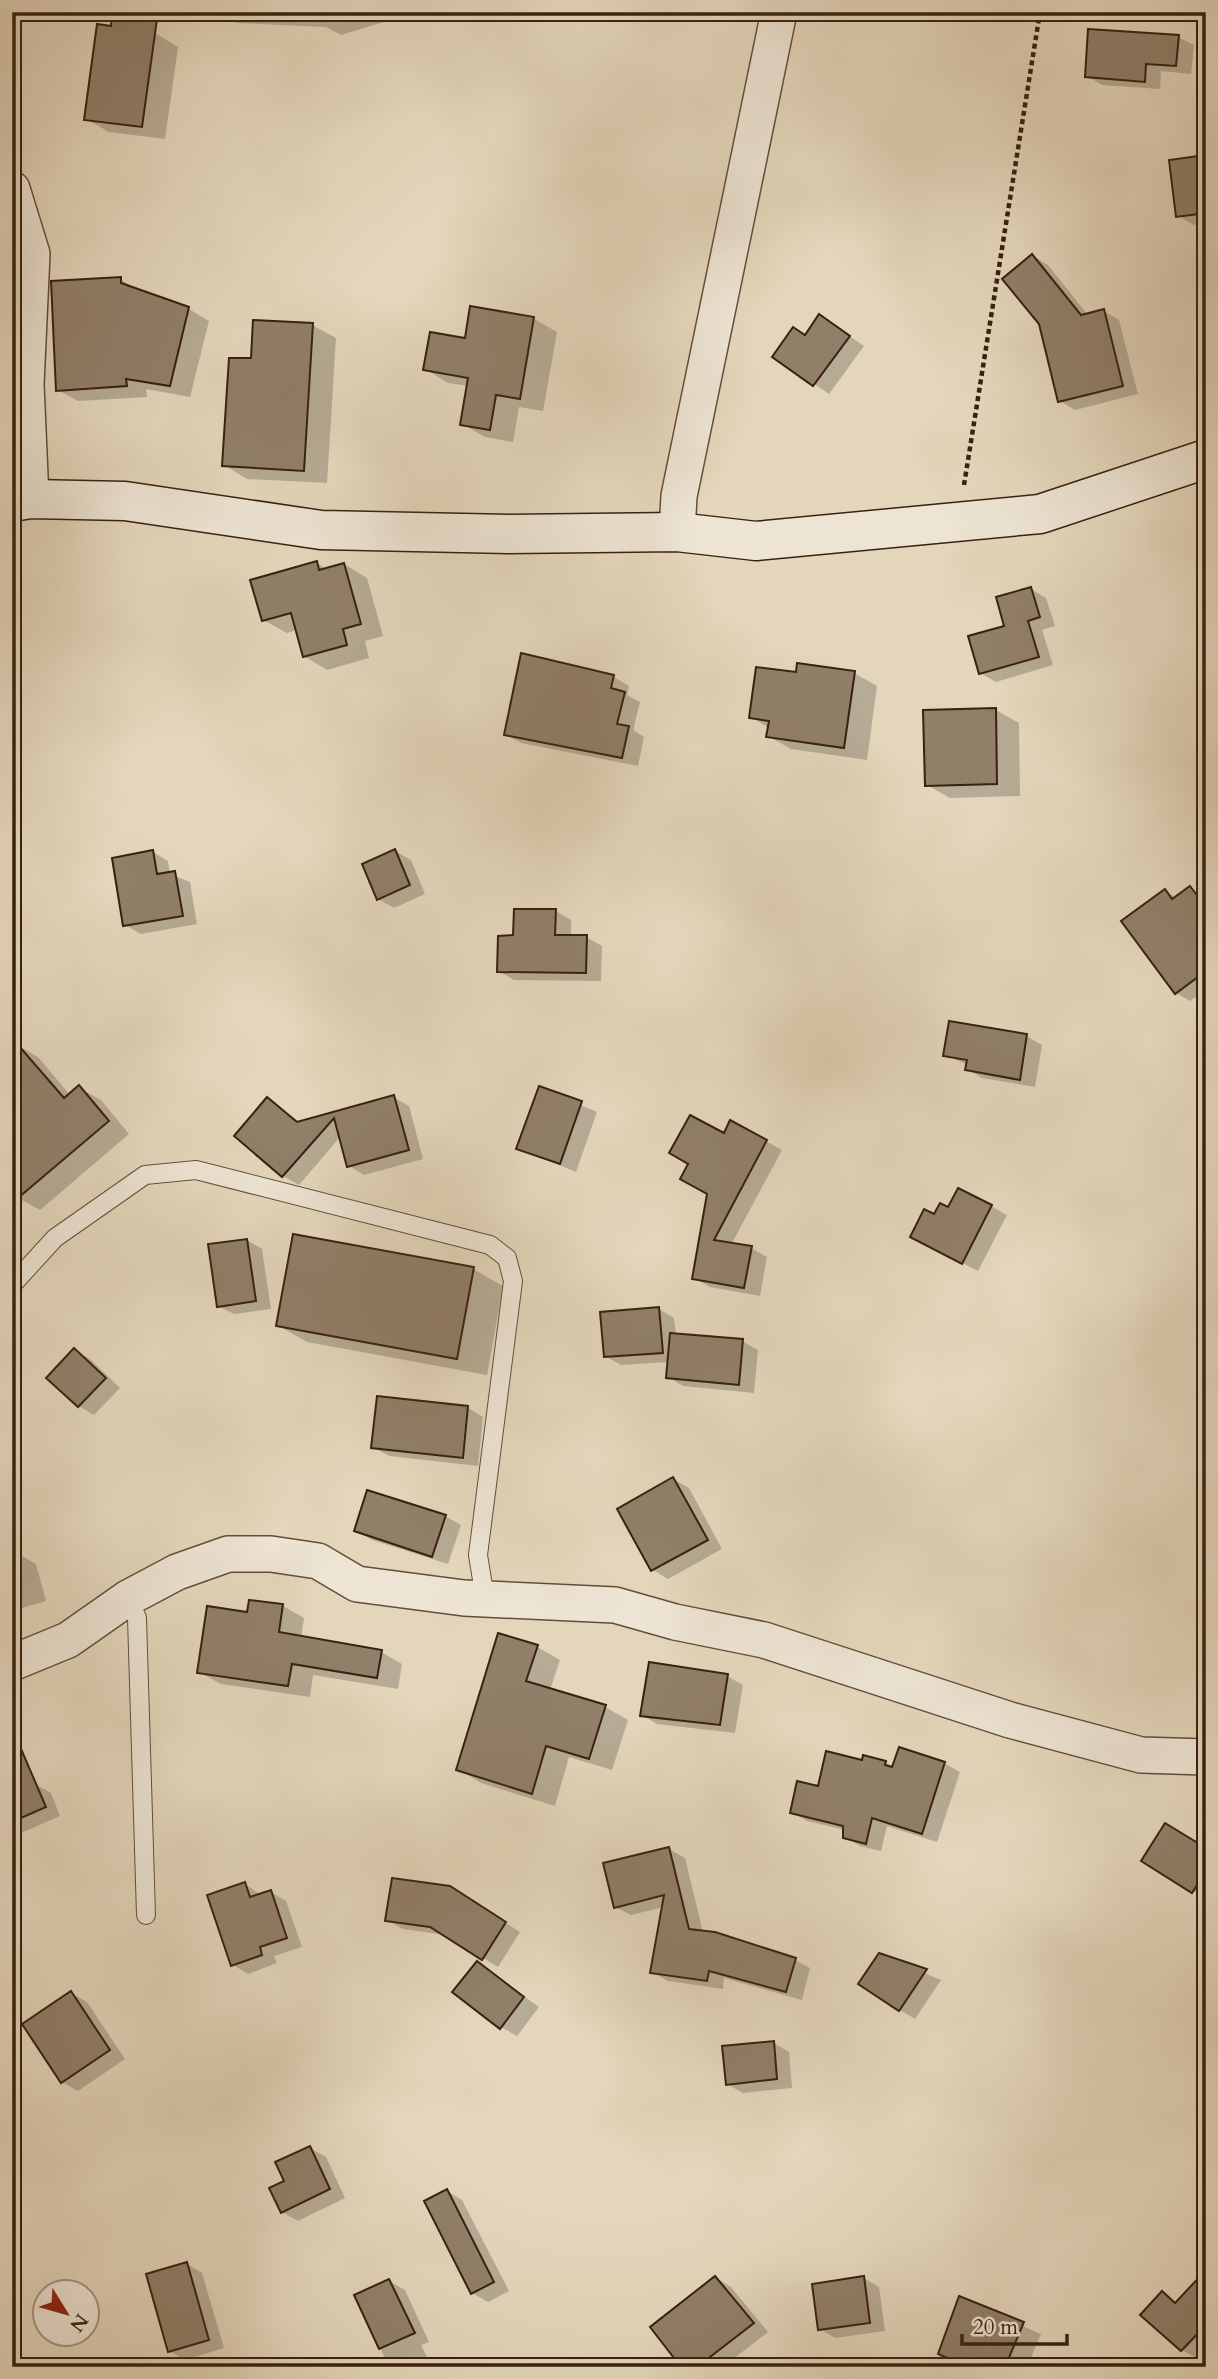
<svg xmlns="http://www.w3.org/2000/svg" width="1218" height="2379" font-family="Cardo,serif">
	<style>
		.shadow { fill: #0003 }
		.building { fill: #917f69; stroke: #372110; stroke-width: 2 }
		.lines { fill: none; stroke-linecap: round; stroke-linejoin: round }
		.lane-casing { stroke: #624e3b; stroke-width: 20 }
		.street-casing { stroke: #624e3b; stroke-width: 38 }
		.secondary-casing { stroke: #372110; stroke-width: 41 }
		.path { stroke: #372110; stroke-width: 4.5; stroke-dasharray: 5 3.5; stroke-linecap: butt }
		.lane { stroke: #ede4d3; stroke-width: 18 }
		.street { stroke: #ede4d3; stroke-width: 35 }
		.secondary { stroke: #ede4d3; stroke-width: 38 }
	</style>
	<rect width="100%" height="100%" fill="#e4d6bb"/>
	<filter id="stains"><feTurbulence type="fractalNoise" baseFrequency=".00286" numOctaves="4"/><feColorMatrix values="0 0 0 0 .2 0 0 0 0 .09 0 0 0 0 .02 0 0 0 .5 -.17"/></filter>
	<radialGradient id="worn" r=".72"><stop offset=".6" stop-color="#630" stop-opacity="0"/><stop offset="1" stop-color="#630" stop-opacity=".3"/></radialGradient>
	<!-- shadow -->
	<g class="shadow">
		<polygon points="219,12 407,12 407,15 341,35 326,27 237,23"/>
		<polygon points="487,12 525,12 506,21"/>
		<polygon points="155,33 178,47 165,139 109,132 86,119"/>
		<polygon points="1178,37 1194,45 1191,74 1161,71 1160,89 1102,85 1087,76"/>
		<polygon points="1206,156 1206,223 1194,225 1178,216"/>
		<polygon points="1033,256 1048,265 1088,315 1104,311 1119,320 1138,394 1075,410 1060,401"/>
		<polygon points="120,279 141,292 189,309 209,321 190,397 146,389 147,397 78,401 58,390"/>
		<polygon points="472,308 534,319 557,332 543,411 519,407 513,442 485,437 462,424 469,386 448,383 425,369 466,340"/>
		<polygon points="820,316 864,346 829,394 774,356 806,336"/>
		<polygon points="312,325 336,338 327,483 247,479 224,465 253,360"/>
		<polygon points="1206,486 1206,503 1201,487"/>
		<polygon points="316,563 327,569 344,564 367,578 383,636 365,641 369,658 327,670 304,656 297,630 287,633 263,620"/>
		<polygon points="1031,589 1046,598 1055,626 1042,630 1053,665 996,682 980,673"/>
		<polygon points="522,655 614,677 629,686 627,695 640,702 633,730 644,737 638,766 521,743 505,734"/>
		<polygon points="854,673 877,686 867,760 791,749 768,736 769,728 751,717 797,674"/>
		<polygon points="996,710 1019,723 1020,796 950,798 927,785"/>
		<polygon points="395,851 411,860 425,894 394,908 378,899"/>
		<polygon points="153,852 168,861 170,874 190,882 197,924 141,934 125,925"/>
		<polygon points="1190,888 1206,899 1206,989 1190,1001 1176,993 1123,922 1165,891 1177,898"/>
		<polygon points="556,911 571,920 571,937 586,937 602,946 601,981 514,980 499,971 515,937"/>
		<polygon points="1026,1036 1042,1045 1035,1087 982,1078 967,1069 968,1065 945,1055"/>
		<polygon points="17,1045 38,1057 70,1095 79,1088 101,1100 129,1134 40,1210 18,1198"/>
		<polygon points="540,1088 597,1112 576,1172 519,1148"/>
		<polygon points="393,1097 409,1106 423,1159 364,1175 349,1166 340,1137 299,1185 283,1176 236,1135 268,1099 301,1123"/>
		<polygon points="731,1122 782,1150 731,1245 751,1248 767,1257 760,1296 710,1287 694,1278 724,1135"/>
		<polygon points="991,1206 1007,1215 978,1271 927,1245 935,1217 949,1209"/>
		<polygon points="247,1240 262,1249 271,1309 234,1314 218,1306"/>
		<polygon points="473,1269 503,1286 487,1375 307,1342 277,1325"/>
		<polygon points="659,1309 674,1318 676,1335 742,1341 758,1350 754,1393 683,1386 668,1377 669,1362 621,1365 605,1356"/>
		<polygon points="74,1350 90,1359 120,1388 94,1415 79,1406"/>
		<polygon points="468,1408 483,1417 478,1466 389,1456 373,1447"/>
		<polygon points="673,1479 689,1488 722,1549 668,1579 653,1570"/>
		<polygon points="445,1516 461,1525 448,1564 372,1540 356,1531"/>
		<polygon points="20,1555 36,1564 46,1601 12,1611 12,1558"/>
		<polygon points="283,1606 304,1618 301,1638 381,1652 402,1664 398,1689 313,1675 310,1697 221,1684 199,1672 249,1614"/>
		<polygon points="537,1647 560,1660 550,1690 605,1707 628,1720 612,1770 569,1757 555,1806 481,1783 458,1769"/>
		<polygon points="727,1676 743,1685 735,1733 657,1724 642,1715"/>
		<polygon points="863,1762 885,1762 894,1767 944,1763 960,1772 937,1842 887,1826 881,1851 860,1846 845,1837 845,1830 807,1821 792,1812 819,1788"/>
		<polygon points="35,1784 51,1793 60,1816 12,1837 12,1790"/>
		<polygon points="669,1849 685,1858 703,1932 795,1960 810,1968 802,2000 724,1978 723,1989 668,1981 652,1972 664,1907 631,1915 615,1907"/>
		<polygon points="1206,1849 1206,1899 1143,1860"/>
		<polygon points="245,1884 261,1895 271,1892 286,1901 302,1947 274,1956 277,1963 248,1974 233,1965"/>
		<polygon points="465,1897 520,1932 498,1967 445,1935 403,1929 387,1920"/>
		<polygon points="880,1955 941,1980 915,2019 900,2010"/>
		<polygon points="477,1963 539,2007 517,2036 501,2027"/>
		<polygon points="71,1993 87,2002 125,2059 78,2091 62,2082"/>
		<polygon points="774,2043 789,2052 792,2088 743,2093 727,2084"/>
		<polygon points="310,2148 326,2157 345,2198 298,2221 282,2212 286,2182"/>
		<polygon points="447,2191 462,2200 509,2291 488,2302 472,2293"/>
		<polygon points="187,2264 202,2273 224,2348 185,2360 169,2351"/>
		<polygon points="716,2278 731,2287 768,2332 723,2367 684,2367"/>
		<polygon points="864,2278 879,2287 885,2331 835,2338 820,2329"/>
		<polygon points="389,2281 405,2290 429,2342 421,2345 432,2367 389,2367 356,2296"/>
		<polygon points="1162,2294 1178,2303 1206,2295 1206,2350 1198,2359 1182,2350 1143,2315"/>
		<polygon points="960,2299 1041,2334 1027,2367 935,2367"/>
	</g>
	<!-- building -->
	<g class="building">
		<polygon points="112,12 158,12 142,127 84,120 97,24 111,26"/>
		<polygon points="1088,29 1179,35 1176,66 1146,64 1145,82 1085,77"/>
		<polygon points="1206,155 1206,213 1176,217 1169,160"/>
		<polygon points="1032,254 1081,315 1104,309 1123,386 1058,402 1039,324 1002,279"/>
		<polygon points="121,277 121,283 189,307 170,386 126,379 127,386 56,391 51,281"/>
		<polygon points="470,306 534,317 520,399 496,395 490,430 460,425 468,378 423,370 430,332 465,338"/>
		<polygon points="819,314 850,336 813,386 772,357 793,327 805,335"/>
		<polygon points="253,320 313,323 304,471 222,466 229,358 251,358"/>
		<polygon points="317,561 319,570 344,563 361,624 343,629 347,645 303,657 291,613 262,621 250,580"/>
		<polygon points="1031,587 1040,617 1028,621 1039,657 979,674 968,636 1004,626 996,597"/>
		<polygon points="521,653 614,675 611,688 625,692 617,724 629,726 622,758 504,735"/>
		<polygon points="797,663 855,671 844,748 766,737 769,721 749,718 756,667 796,672"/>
		<polygon points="996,708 997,784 925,786 923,710"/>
		<polygon points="395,849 410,885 377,900 362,864"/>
		<polygon points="153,850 157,874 175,871 183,916 123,926 112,858"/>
		<polygon points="1190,886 1206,907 1206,971 1175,994 1121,921 1165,889 1172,899"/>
		<polygon points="514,909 556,909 555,935 587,935 586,973 497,972 498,936 513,935"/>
		<polygon points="949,1021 1027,1034 1020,1080 965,1070 967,1060 943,1056"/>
		<polygon points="12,1038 64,1098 79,1085 109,1121 12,1203"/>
		<polygon points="539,1086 582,1101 560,1164 516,1149"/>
		<polygon points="394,1095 409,1150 347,1167 334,1118 282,1177 234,1136 267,1097 297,1122"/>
		<polygon points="690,1115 724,1133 730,1120 767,1140 714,1240 752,1246 744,1288 692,1279 707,1194 680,1179 688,1164 669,1153"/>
		<polygon points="958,1188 992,1205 962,1264 910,1237 924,1209 934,1214 940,1203 948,1207"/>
		<polygon points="293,1234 474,1267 457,1359 276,1326"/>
		<polygon points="247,1239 256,1301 217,1307 208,1244"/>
		<polygon points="659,1307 663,1353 604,1357 600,1312"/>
		<polygon points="670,1333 743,1339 739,1385 666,1378"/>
		<polygon points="74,1348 106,1378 78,1407 46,1378"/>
		<polygon points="377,1396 468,1406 463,1458 371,1448"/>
		<polygon points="673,1477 708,1540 651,1571 617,1509"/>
		<polygon points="367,1490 446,1515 432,1557 354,1531"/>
		<polygon points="249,1600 283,1604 279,1632 382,1650 377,1678 292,1664 288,1686 197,1673 207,1606 247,1612"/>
		<polygon points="498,1633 538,1645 526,1681 606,1705 589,1759 546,1746 532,1794 456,1770"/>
		<polygon points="649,1662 728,1674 720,1725 640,1716"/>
		<polygon points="12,1728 46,1807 12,1822"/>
		<polygon points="899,1747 945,1762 922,1834 872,1818 866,1844 843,1838 843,1826 790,1813 797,1781 818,1786 826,1751 862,1760 863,1755 886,1761 885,1765 892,1767"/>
		<polygon points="1165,1823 1206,1848 1206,1871 1192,1893 1141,1861"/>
		<polygon points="669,1847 689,1929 715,1932 796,1958 786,1992 709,1971 707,1981 650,1973 664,1895 614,1908 603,1863"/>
		<polygon points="392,1878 450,1886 506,1922 482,1960 430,1927 385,1921"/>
		<polygon points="245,1882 250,1897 271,1890 287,1938 260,1947 262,1955 231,1966 207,1895"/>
		<polygon points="879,1953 927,1969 899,2011 858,1984"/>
		<polygon points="477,1961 524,1997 500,2029 452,1992"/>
		<polygon points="71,1991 110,2050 61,2083 22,2024"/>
		<polygon points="774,2041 777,2079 726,2085 722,2046"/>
		<polygon points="310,2146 330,2189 281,2213 269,2188 284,2181 275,2162"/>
		<polygon points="447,2189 494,2282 471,2294 424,2201"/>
		<polygon points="187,2262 209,2340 168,2352 146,2274"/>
		<polygon points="1206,2270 1206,2325 1181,2351 1140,2315 1162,2291 1175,2303"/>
		<polygon points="715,2276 754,2323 697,2367 681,2367 650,2327"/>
		<polygon points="864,2276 870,2323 818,2330 812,2284"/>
		<polygon points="389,2279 415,2333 379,2349 354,2295"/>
		<polygon points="959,2296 1024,2322 1005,2367 969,2367 938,2354"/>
	</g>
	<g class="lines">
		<defs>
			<g id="lane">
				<polyline points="12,1285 55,1238 145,1175 196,1170 490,1245 507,1258 513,1281 478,1555 485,1598"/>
				<polyline points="128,1598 137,1618 146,1915"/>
			</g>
			<g id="street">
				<polyline points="12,189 32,254 26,384 31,499"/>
				<polyline points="677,532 679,496 779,12"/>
				<polyline points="12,1663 68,1640 128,1598 177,1572 228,1554 271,1554 318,1561 357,1584 464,1598 615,1605 675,1622 764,1640 1010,1720 1141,1755 1206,1757"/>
			</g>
			<polyline id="secondary" points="12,502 31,499 125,501 321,530 509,534 677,532 756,541 1040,514 1206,459"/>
		</defs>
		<!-- lane casing -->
		<use href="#lane" class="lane-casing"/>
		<!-- street casing -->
		<use href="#street" class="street-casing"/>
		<!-- secondary casing -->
		<use href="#secondary" class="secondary-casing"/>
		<!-- path -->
		<polyline class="path" points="964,485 1040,12"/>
		<!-- lane -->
		<use href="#lane" class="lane"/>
		<!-- street -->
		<use href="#street" class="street"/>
		<!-- secondary -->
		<use href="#secondary" class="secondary"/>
	</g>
	<!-- margin -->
	<rect width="1218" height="2379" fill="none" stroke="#e4d6bb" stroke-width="42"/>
	<rect x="14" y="14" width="1190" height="2351" fill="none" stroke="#372110" stroke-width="3.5"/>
	<rect x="21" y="21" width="1176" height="2337" fill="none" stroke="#372110" stroke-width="2"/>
	<!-- north arrow -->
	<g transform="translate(66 2313) rotate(127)"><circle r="33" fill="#ede4d3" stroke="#a49685" stroke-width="2"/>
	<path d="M0-5L12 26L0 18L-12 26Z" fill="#8f2418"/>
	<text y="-10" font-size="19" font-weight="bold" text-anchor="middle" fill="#372110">N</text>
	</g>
	<!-- scale -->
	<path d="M962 2334v10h105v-10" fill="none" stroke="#372110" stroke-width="3.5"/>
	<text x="973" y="2334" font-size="21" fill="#372110" stroke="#ede4d3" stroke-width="5" paint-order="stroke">20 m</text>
	<rect width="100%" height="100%" filter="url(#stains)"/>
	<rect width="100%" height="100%" fill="url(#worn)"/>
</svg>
